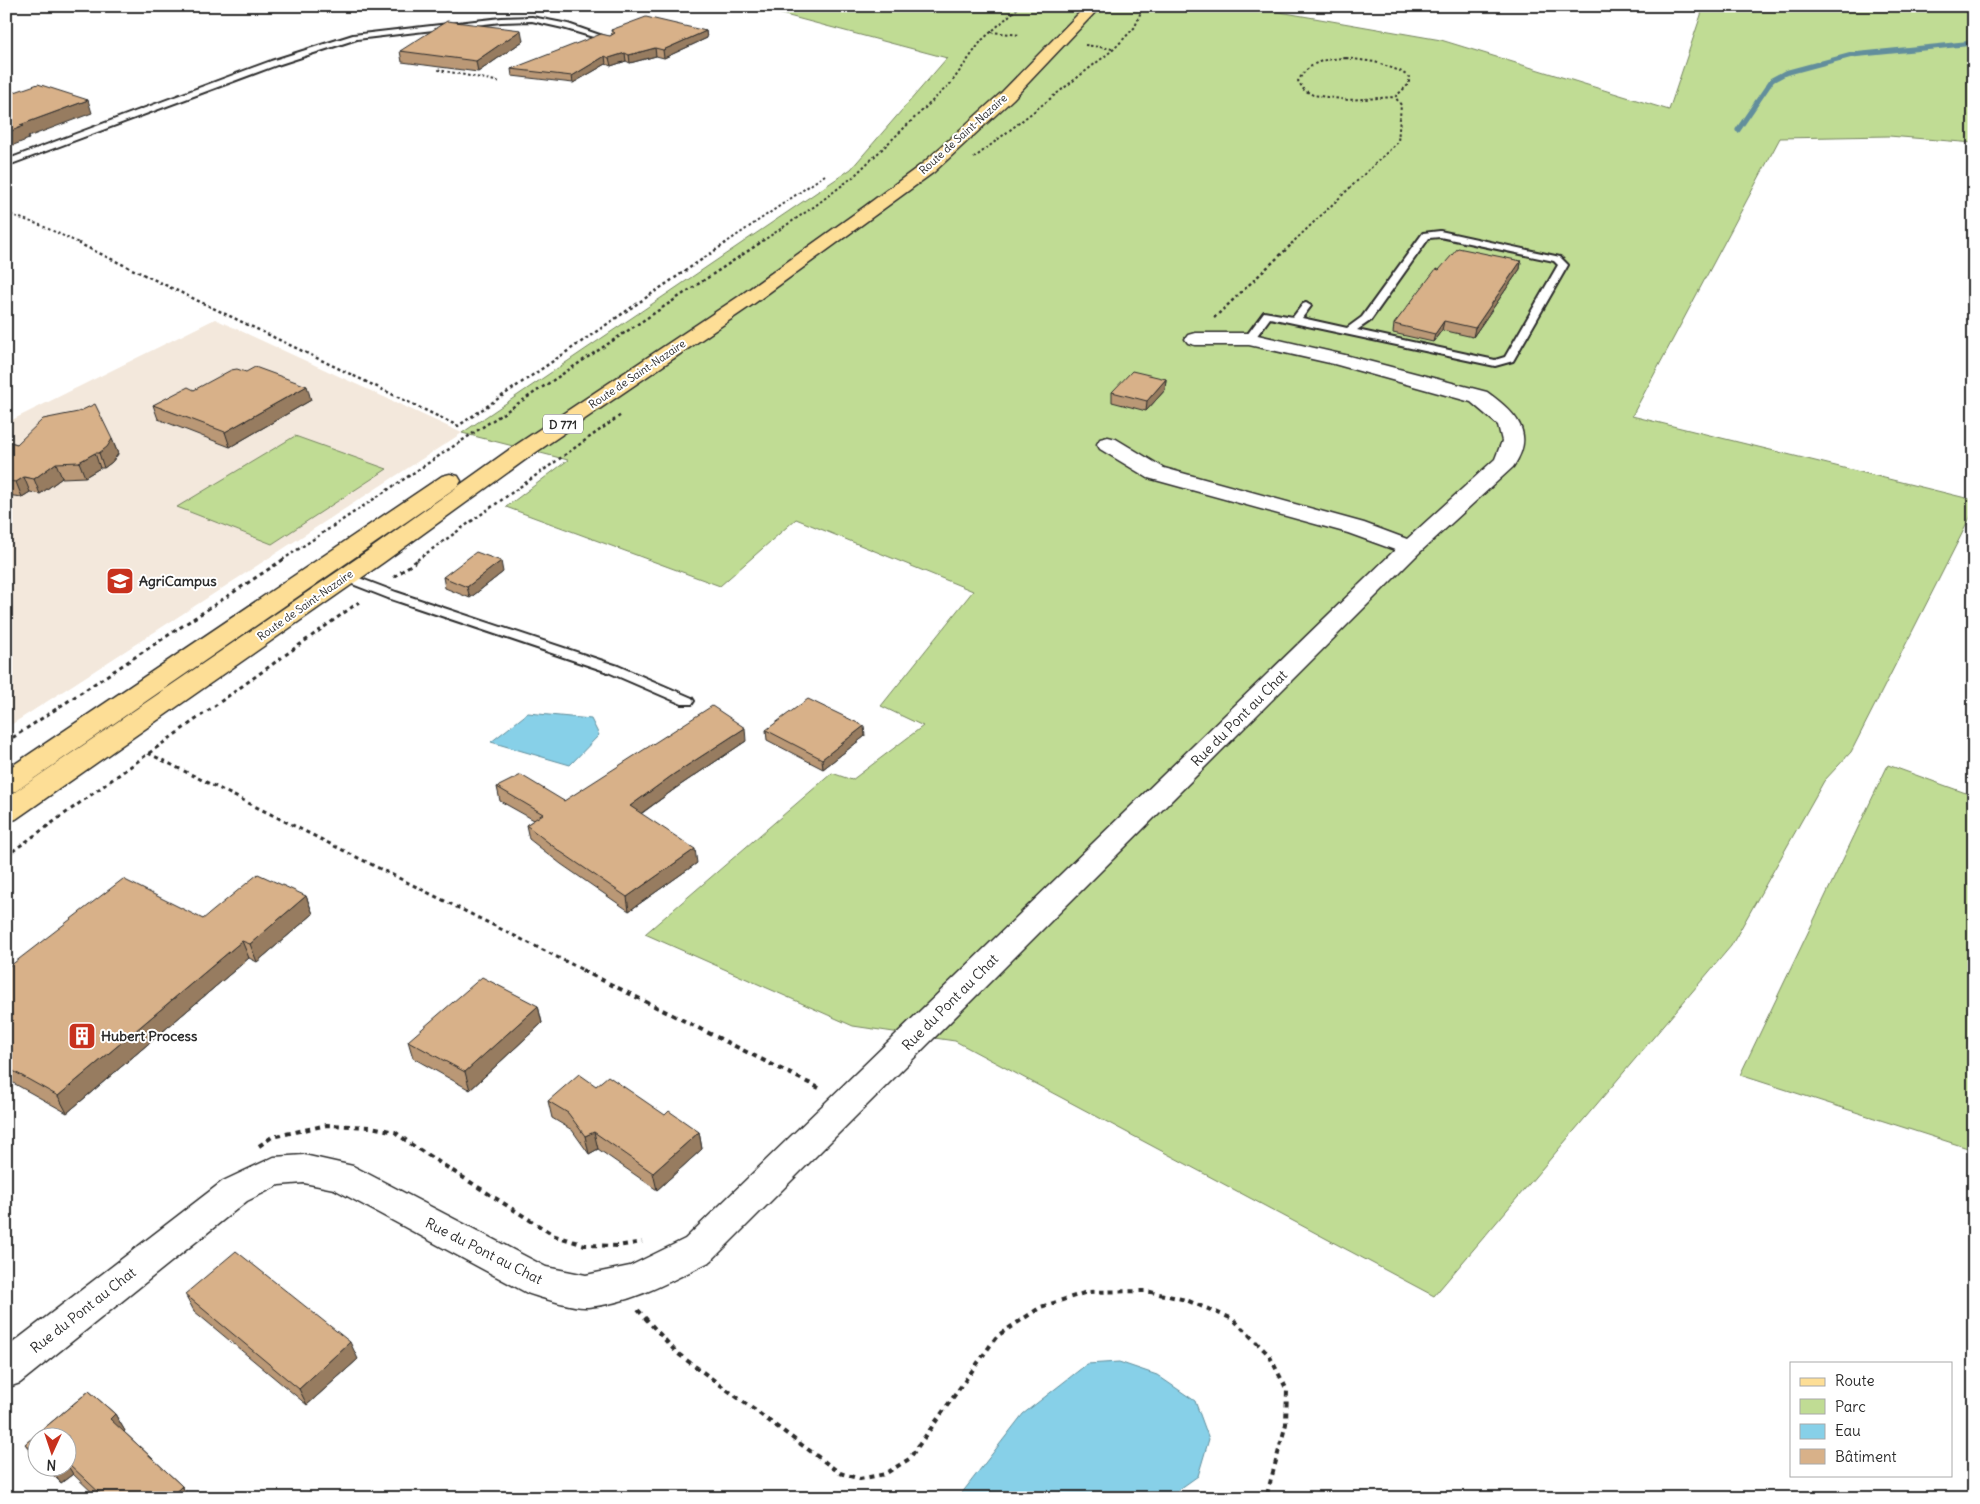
<svg xmlns="http://www.w3.org/2000/svg" width="1980" height="1504" font-family="Delius,sans-serif">
	<style>
		.built { fill: #f3e8dc }
		.green { fill: #c0dc94; stroke: #768460 }
		.water { fill: #87d0e8; stroke: #628e9c }
		.lines { fill: none; stroke-linecap: round; stroke-linejoin: round }
		.stream { stroke: #628e9c; stroke-width: 5 }
		.lane-casing { stroke: #2b2b2b; stroke-width: 4 }
		.street-casing { stroke: #2b2b2b; stroke-width: 3 }
		.primary-casing { stroke: #2b2b2b; stroke-width: 3 }
		.path-far3 { stroke: #2b2b2b; stroke-width: 2; stroke-dasharray: 2.5 2.5; stroke-linecap: butt }
		.path-far2 { stroke: #2b2b2b; stroke-width: 2.5; stroke-dasharray: 3 3; stroke-linecap: butt }
		.path-far1 { stroke: #2b2b2b; stroke-width: 3; stroke-dasharray: 4 4; stroke-linecap: butt }
		.path { stroke: #2b2b2b; stroke-width: 4; stroke-dasharray: 5 5; stroke-linecap: butt }
		.lane { fill: #fff; fill-rule: evenodd }
		.street { fill: #fff; fill-rule: evenodd }
		.primary { fill: #fdde96; fill-rule: evenodd }
		.wall { fill: #ba9876; stroke: #2b2b2b }
		.shaded-wall { fill: #977c60; stroke: #2b2b2b }
		.building { fill: #d8b189; stroke: #2b2b2b }
		.labels { text-anchor: middle; dominant-baseline: central; stroke-width: 4; stroke-linejoin: round; paint-order: stroke }
		.far-street-label { font-size: 11px; fill: #2b2b2b; stroke: #fff }
		.shield { fill: #fff; stroke: #6b6b6b; stroke-width: 1 }
		.shield-label { font-size: 12px; font-weight: bold; fill: #2b2b2b }
		.poi-label { font-size: 14px; font-weight: bold; fill: #2b2b2b; stroke: #fff; text-anchor: start }
		.street-label { font-size: 14px; fill: #2b2b2b; stroke: #fff }
	</style>
	<rect width="100%" height="100%" fill="#fff"/>
	<filter id="ink" filterUnits="userSpaceOnUse"><feTurbulence type="fractalNoise" baseFrequency=".02" numOctaves="2"/><feDisplacementMap in="SourceGraphic" scale="10" xChannelSelector="R" yChannelSelector="G"/><feConvolveMatrix kernelMatrix="1 2 1 2 8 2 1 2 1" color-interpolation-filters="sRGB"/></filter>
	<g filter="url(#ink)">
		<!-- built -->
		<polygon class="built" points="215,319 462,433 6,728 6,423"/>
		<!-- green -->
		<g class="green">
			<polygon points="751,6 1245,6 1441,40 1669,110 1704,6 1974,6 1974,143 1889,136 1780,138 1632,416 1974,500 1974,510 1851,752 1824,781 1731,946 1434,1296 955,1041 853,1026 645,934 832,773 852,780 923,726 881,706 973,591 796,519 720,586 506,507 568,460 462,433 851,169 947,58"/>
			<polygon points="295,436 387,469 272,544 177,507"/>
			<polygon points="1888,765 1974,796 1974,1150 1740,1075"/>
		</g>
		<!-- water -->
		<g class="water">
			<polygon points="528,713 591,719 599,735 570,765 491,742"/>
			<polygon points="1119,1362 1157,1375 1195,1401 1209,1439 1198,1476 1167,1498 958,1498 1023,1414 1087,1364"/>
		</g>
		<g class="lines">
			<!-- stream -->
			<polyline class="stream" points="1738,130 1772,80 1785,73 1852,55 1974,43"/>
			<defs>
				<g id="lane">
					<polygon points="532,17 568,24 614,40 610,42 563,28 532,21 501,22 357,39 277,65 6,166 6,160 271,61 353,35 501,18"/>
					<path d="M1440,231l120,26 8,8 -55,96 -18,5 -225,-48 -17,23 -4,1 -5,-3 20,-27 29,5 10,-13 3,-1 5,3 -9,12 45,10 15,-11 61,-84zM1440,237l114,24 4,4 -53,92 -10,3 -138,-30 13,-9 59,-83z"/>
					<polygon points="346,573 396,592 618,666 692,698 694,701 692,704 682,704 608,672 388,598 342,580 340,577 342,574"/>
				</g>
				<path id="street" d="M1195,333h54l96,22 142,37c28,20 50,41 26,75l-94,86 -708,708c-40,20 -78,42 -123,46 -14,1 -47,-9 -61,-14l-193,-104 -30,-6 -25,2 -32,16 -227,182 -14,5v-40l217,-167 51,-24 30,-2 49,11 193,101 40,8 44,-9 55,-27 710,-689 -47,-17 -200,-55 -48,-29 -3,-5 3,-5 8,-2 8,2 48,29 200,55 43,16 88,-80 7,-18 -4,-16 -27,-23 -137,-38 -85,-19h-54l-7,-2 -3,-4 3,-4z"/>
				<g id="primary">
					<polygon points="1086,6 1101,6 1013,99 934,172 752,305 529,457 384,562 16,819 6,822 6,798 366,552 513,447 738,297 864,207 922,164 1001,93"/>
					<polygon points="450,474 458,476 461,481 458,486 16,791 6,793 6,770 442,476"/>
				</g>
			</defs>
			<!-- lane casing -->
			<use href="#lane" class="lane-casing"/>
			<!-- street casing -->
			<use href="#street" class="street-casing"/>
			<!-- primary casing -->
			<use href="#primary" class="primary-casing"/>
			<!-- path-far3 -->
			<g class="path-far3">
				<polyline points="1932,6 1949,10 1974,10"/>
				<polyline points="991,32 1020,35"/>
				<polyline points="1085,45 1114,49"/>
				<path d="M1346,58l29,4 25,9 9,6v7l-14,13 -47,3 -35,-5 -9,-5 -6,-9c12,-20 26,-22 48,-23z"/>
				<polyline points="443,65 439,70 501,82"/>
				<polyline points="974,158 1114,49 1135,27 1143,6"/>
				<polyline points="6,213 40,225 81,244"/>
				<polyline points="724,244 825,175"/>
				<polyline points="758,244 815,206 853,177 951,83 982,40 1020,6"/>
				<polyline points="1291,244 1398,142 1401,105 1395,97"/>
			</g>
			<!-- path-far2 -->
			<g class="path-far2">
				<polyline points="78,243 458,426 726,243"/>
				<polyline points="1214,318 1293,243"/>
				<polyline points="282,560 760,243"/>
				<polyline points="417,560 621,415"/>
			</g>
			<!-- path-far1 -->
			<g class="path-far1">
				<polyline points="394,577 419,559"/>
				<polyline points="6,742 284,559"/>
				<polyline points="148,753 585,971"/>
				<polyline points="6,856 359,602"/>
			</g>
			<!-- path -->
			<g class="path">
				<polyline points="582,970 819,1088"/>
				<polyline points="259,1146 272,1137 327,1125 371,1127 395,1132 412,1145 555,1236 585,1245 618,1246 642,1242"/>
				<polyline points="638,1310 677,1353 840,1473 860,1479 885,1474 909,1459 997,1336 1041,1307 1087,1292 1146,1291 1186,1300 1233,1319 1269,1355 1287,1390 1286,1424 1266,1498"/>
			</g>
			<!-- lane -->
			<use href="#lane" class="lane"/>
			<!-- street -->
			<use href="#street" class="street"/>
			<!-- primary -->
			<use href="#primary" class="primary"/>
		</g>
		<!-- wall -->
		<g class="wall">
			<polygon points="611,30 706,31 707,38 664,58 656,56 630,63 626,61 611,66 606,64 573,83 512,76 511,69 610,36 612,35"/>
			<polygon points="523,41 478,72 402,62 400,51"/>
			<polygon points="1521,261 1520,269 1473,337 1442,330 1433,342 1393,333 1394,324 1439,270"/>
			<polygon points="1166,379 1165,390 1146,411 1112,402 1112,392"/>
			<polygon points="194,390 311,400 230,447 158,419 153,405"/>
			<polygon points="112,439 118,454 112,462 104,468 100,468 85,477 62,478 40,494 30,492 22,497 6,495 6,441 17,444"/>
			<polygon points="503,572 470,598 445,588 443,577"/>
			<polygon points="766,730 865,736 823,769 767,740"/>
			<polygon points="746,741 676,788 641,814 697,863 629,911 561,864 529,839 526,825 534,820 500,801 497,787 564,801"/>
			<polygon points="306,896 313,914 257,962 249,958 67,1113 6,1079 6,969 203,919"/>
			<polygon points="538,1006 542,1023 470,1090 413,1058 408,1041"/>
			<polygon points="596,1086 699,1132 702,1149 657,1190 598,1149 589,1154 572,1130 552,1118 548,1101"/>
			<polygon points="185,1294 358,1359 307,1405 194,1311"/>
			<polygon points="89,1391 115,1414 125,1431 124,1432 182,1486 189,1498 98,1498 73,1474 61,1483 44,1466 68,1466 68,1436 38,1436 38,1461 25,1444"/>
		</g>
		<!-- shaded-wall -->
		<g class="shaded-wall">
			<polygon points="521,30 523,41 478,72 476,61"/>
			<polygon points="706,31 707,38 664,58 663,50"/>
			<polygon points="655,48 656,56 630,63 629,55"/>
			<polygon points="625,53 626,61 611,66 609,58"/>
			<polygon points="605,56 606,64 573,83 572,76"/>
			<polygon points="88,100 92,113 28,137 29,139 6,148 6,133 20,125"/>
			<polygon points="1521,261 1520,269 1473,337 1475,328"/>
			<polygon points="1444,321 1442,330 1433,342 1435,334"/>
			<polygon points="1166,379 1165,390 1146,411 1147,401"/>
			<polygon points="307,386 311,400 230,447 225,432"/>
			<polygon points="112,439 118,454 112,462 104,468 99,453"/>
			<polygon points="95,453 100,468 85,477 79,462"/>
			<polygon points="56,463 62,478 40,494 34,479"/>
			<polygon points="24,477 30,492 22,497 16,482"/>
			<polygon points="501,561 503,572 470,598 467,587"/>
			<polygon points="864,726 865,736 823,769 822,759"/>
			<polygon points="745,728 746,741 676,788 632,820 630,806 674,774"/>
			<polygon points="695,849 697,863 629,911 627,897"/>
			<polygon points="306,896 313,914 257,962 250,944"/>
			<polygon points="242,941 249,958 67,1113 58,1096"/>
			<polygon points="538,1006 542,1023 470,1090 465,1072"/>
			<polygon points="594,1132 598,1149 589,1154 585,1136"/>
			<polygon points="699,1132 702,1149 657,1190 653,1173"/>
			<polygon points="350,1342 358,1359 307,1405 299,1389"/>
			<polygon points="115,1414 125,1431 120,1435 110,1419"/>
			<polygon points="51,1466 68,1466 73,1474 61,1483 50,1467"/>
			<polygon points="182,1486 189,1498 169,1498"/>
		</g>
		<!-- building -->
		<g class="building">
			<polygon points="646,17 706,31 663,50 655,48 629,55 625,53 609,58 605,56 572,76 511,69 601,34 610,36 615,33 611,30"/>
			<polygon points="447,21 521,30 476,61 400,51"/>
			<polygon points="38,84 88,100 20,125 24,126 6,133 6,95"/>
			<polygon points="1458,248 1521,261 1475,328 1444,321 1435,334 1394,324 1436,269 1439,270"/>
			<polygon points="255,367 307,386 225,432 153,405 188,387 194,390 231,370 237,369 246,372"/>
			<polygon points="1132,371 1166,379 1147,401 1112,392"/>
			<polygon points="95,404 112,439 107,447 99,453 95,453 79,462 56,463 34,479 24,477 16,482 6,481 6,441 17,444 43,419 78,412"/>
			<polygon points="476,552 501,561 467,587 443,577"/>
			<polygon points="808,699 864,726 822,759 766,730"/>
			<polygon points="712,706 745,728 674,774 630,806 695,849 627,897 558,850 526,825 543,814 497,787 521,775 564,801"/>
			<polygon points="258,874 306,896 250,944 242,941 58,1096 6,1067 6,969 123,879 203,919"/>
			<polygon points="482,977 538,1006 465,1072 408,1041"/>
			<polygon points="579,1074 596,1086 608,1076 665,1115 669,1111 699,1132 653,1173 594,1132 585,1136 568,1113 548,1101"/>
			<polygon points="236,1251 350,1342 299,1389 185,1294"/>
			<polygon points="89,1391 115,1414 110,1419 182,1486 169,1498 105,1498 68,1463 68,1436 38,1436 38,1455 25,1444"/>
		</g>
	</g>
	<!-- icons -->
	<defs>
		<symbol id="school-square" viewBox="-11 -11 22 22"><rect x="-9" y="-9" width="18" height="18" rx="4" fill="#c8321e" stroke="#fff"/><path d="M0-5L7-2L0 1L-7-2ZM-4 1L0 2.5L4 1V4Q0 6-4 4Z" fill="#fff"/></symbol>
		<symbol id="building-square" viewBox="-11 -11 22 22"><rect x="-9" y="-9" width="18" height="18" rx="4" fill="#c8321e" stroke="#fff"/><path d="M-4-6H4V6H1V3H-1V6H-4ZM-2.5-4.3h1.7v1.8h-1.7ZM.8-4.3h1.7v1.8H.8ZM-2.5-1h1.7V.8h-1.7ZM.8-1h1.7V.8H.8Z" fill="#fff"/></symbol>
	</defs>
	<g fill-rule="evenodd">
		<use href="#school-square" x="104" y="565" width="32" height="32"/>
		<use href="#building-square" x="66" y="1020" width="32" height="32"/>
	</g>
	<g class="labels">
		<!-- far-street labels -->
		<g class="far-street-label">
			<text transform="translate(963 134) rotate(-42)">Route de Saint-Nazaire</text>
			<text transform="translate(637 374) rotate(-34)">Route de Saint-Nazaire</text>
			<text transform="translate(305 605) rotate(-35)">Route de Saint-Nazaire</text>
		</g>
		<!-- shield labels -->
		<rect class="shield" x="543" y="414.5" width="40" height="19" rx="4"/>
		<g class="shield-label">
			<text x="563" y="424">D 771</text>
		</g>
		<!-- poi labels -->
		<g class="poi-label">
			<text x="139" y="581">AgriCampus</text>
			<text x="101" y="1036">Hubert Process</text>
		</g>
		<!-- street labels -->
		<g class="street-label">
			<text transform="translate(1239 718) rotate(-45)">Rue du Pont au Chat</text>
			<text transform="translate(950 1002) rotate(-45)">Rue du Pont au Chat</text>
			<text transform="translate(484 1251) rotate(27)">Rue du Pont au Chat</text>
			<text transform="translate(83 1310) rotate(-38)">Rue du Pont au Chat</text>
		</g>
	</g>
	<!-- margin -->
	<rect width="1980" height="1504" fill="none" stroke="#fff" stroke-width="25"/>
	<rect x="12" y="12" width="1955" height="1479" fill="none" stroke="#2b2b2b" stroke-width="2" filter="url(#ink)"/>
	<!-- legend -->
	<rect x="1790" y="1362" width="162" height="115" fill="#ffffff" stroke="#aaaaaa"/>
	<rect x="1800" y="1378" width="25" height="8" fill="#fdde96" stroke="#aaaaaa"/>
	<text x="1835" y="1386" font-size="15" fill="#2b2b2b">Route</text>
	<rect x="1800" y="1399" width="25" height="15" fill="#c0dc94" stroke="#aaaaaa"/>
	<text x="1835" y="1412" font-size="15" fill="#2b2b2b">Parc</text>
	<rect x="1800" y="1424" width="25" height="15" fill="#87d0e8" stroke="#aaaaaa"/>
	<text x="1835" y="1436" font-size="15" fill="#2b2b2b">Eau</text>
	<rect x="1800" y="1449" width="25" height="15" fill="#d8b189" stroke="#aaaaaa"/>
	<text x="1835" y="1462" font-size="15" fill="#2b2b2b">Bâtiment</text>
	<!-- north arrow -->
	<g transform="translate(52 1452) rotate(183)"><circle r="24" fill="#ffffff" stroke="#aaaaaa"/>
	<path d="M0-4L9 19L0 12L-9 19Z" fill="#c8321e"/>
	<text y="-8" font-size="14" font-weight="bold" text-anchor="middle" fill="#2b2b2b">N</text>
	</g>
</svg>
